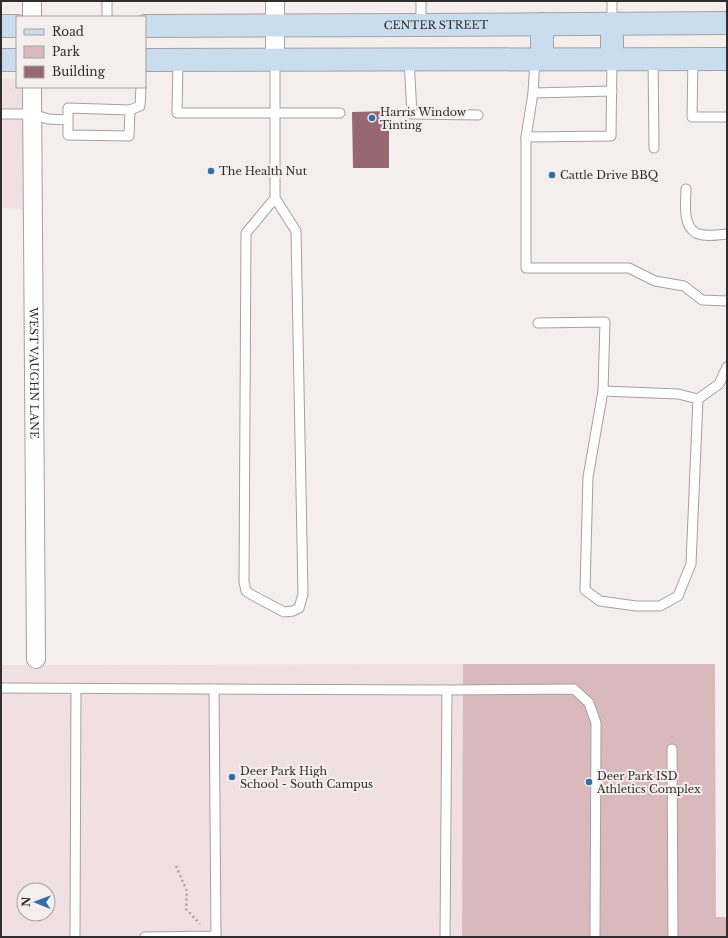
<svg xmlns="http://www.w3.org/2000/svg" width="728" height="938" font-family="'Libre Baskerville',serif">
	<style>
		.built { fill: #f0e0e2; fill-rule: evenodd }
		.green { fill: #dab9bd }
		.building { fill: #97686f }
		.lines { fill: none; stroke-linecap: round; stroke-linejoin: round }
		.service-casing { stroke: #a6a0a1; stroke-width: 11 }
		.minor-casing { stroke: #a6a0a1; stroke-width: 20 }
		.secondary-casing { stroke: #a6a0a1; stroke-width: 24 }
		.path { stroke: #a8a3a4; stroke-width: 2.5; stroke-dasharray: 2 3; stroke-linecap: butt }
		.service { stroke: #fff; stroke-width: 9 }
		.minor { stroke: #fff; stroke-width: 18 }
		.secondary { stroke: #c9ddef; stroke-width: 22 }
		.poi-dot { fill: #3070a6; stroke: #f5eeef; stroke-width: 1.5 }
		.labels { text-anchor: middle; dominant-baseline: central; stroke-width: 4; stroke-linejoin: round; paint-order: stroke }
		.street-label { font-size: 11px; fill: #302d2e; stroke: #f5eeef }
		.poi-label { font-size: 11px; fill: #302d2e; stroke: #f5eeef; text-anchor: start }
	</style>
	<rect width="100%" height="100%" fill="#f5eeef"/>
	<!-- built -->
	<g class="built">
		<polygon points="1,78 17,79 17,87 27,87 24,209 1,208"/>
		<path d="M463,664l-1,273h-461v-272zM24,890h24v24h-24z"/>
	</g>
	<!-- green -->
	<polygon class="green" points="463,664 715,664 716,917 727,917 727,937 462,937"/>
	<!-- building -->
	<polygon class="building" points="389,111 389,168 353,168 352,112"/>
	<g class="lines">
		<defs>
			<g id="service">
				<polyline points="421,1 421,25"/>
				<polyline points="107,17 107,1"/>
				<polyline points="612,23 612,1"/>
				<polyline points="409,59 412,114 478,115"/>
				<polyline points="535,59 533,93 526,137 526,268 629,268 655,281 684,286 702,300 727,301"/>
				<polyline points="653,59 654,148"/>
				<polyline points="693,59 692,117 727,117"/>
				<polyline points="178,60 177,113 340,113"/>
				<polyline points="533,93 612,91"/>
				<polyline points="130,110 140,106 141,87"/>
				<polyline points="1,114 33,114 48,119 68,120 68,135 129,136 130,110 68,108 68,120"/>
				<polyline points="526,137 611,136 612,59"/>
				<path d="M686,189c0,13 -4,36 10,44 8,4 22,2 31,1"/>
				<polyline points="275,198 246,233 244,582 246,591 252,595 284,612 293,611 299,608 303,594 296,231 275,198 275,59"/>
				<polyline points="538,323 605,322 603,391"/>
				<polygon points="603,391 678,394 698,399 691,564 678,596 660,606 636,606 600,601 585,590 588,477"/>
				<polyline points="698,399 719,384 727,367"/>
				<polyline points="1,688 447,690 445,937"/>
				<polyline points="447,690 574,689 589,703 596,723 595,937"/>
				<polyline points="672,749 673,937"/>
				<polyline points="75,937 76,689"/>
				<polyline points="145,937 216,936 214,689"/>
			</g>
			<g id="minor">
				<polyline points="275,1 275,59"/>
				<polyline points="32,17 32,1"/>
				<path id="s1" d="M32,87l4,572"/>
			</g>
			<g id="secondary">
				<polyline points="612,23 612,59"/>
				<polyline points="1,26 17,26"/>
				<path id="s2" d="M145,26l276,-1 306,-2"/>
				<polyline points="542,59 542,24"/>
				<polyline points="1,60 17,60"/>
				<polyline points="145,60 727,59"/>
			</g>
		</defs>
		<!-- service casing -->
		<use href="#service" class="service-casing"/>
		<!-- minor casing -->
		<use href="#minor" class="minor-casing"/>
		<!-- secondary casing -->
		<use href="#secondary" class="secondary-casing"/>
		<!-- path -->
		<polyline class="path" points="176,866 187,891 186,909 200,924"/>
		<!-- service -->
		<use href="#service" class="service"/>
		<!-- minor -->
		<use href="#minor" class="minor"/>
		<!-- secondary -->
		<use href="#secondary" class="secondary"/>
	</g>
	<!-- markers -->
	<g class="poi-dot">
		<circle cx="372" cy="118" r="4"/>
		<circle cx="211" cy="171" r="4"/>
		<circle cx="552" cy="175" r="4"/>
		<circle cx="232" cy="777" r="4"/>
		<circle cx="589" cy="782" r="4"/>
	</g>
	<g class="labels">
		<!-- street labels -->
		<g class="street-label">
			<text stroke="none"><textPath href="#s2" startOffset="291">CENTER STREET</textPath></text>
			<text stroke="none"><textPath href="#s1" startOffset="286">WEST VAUGHN LANE</textPath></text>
		</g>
		<!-- poi labels -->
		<g class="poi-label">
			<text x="380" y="112">Harris Window<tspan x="380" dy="13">Tinting</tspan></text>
			<text x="219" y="171">The Health Nut</text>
			<text x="560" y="175">Cattle Drive BBQ</text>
			<text x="240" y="771">Deer Park High<tspan x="240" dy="13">School - South Campus</tspan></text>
			<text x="597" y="776">Deer Park ISD<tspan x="597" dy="13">Athletics Complex</tspan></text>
		</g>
	</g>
	<!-- border -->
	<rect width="728" height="938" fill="none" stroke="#302d2e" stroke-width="4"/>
	<!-- legend -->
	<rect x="16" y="16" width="130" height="72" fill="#f5eeef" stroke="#a6a1a2"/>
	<rect x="24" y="29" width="20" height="6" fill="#c9ddef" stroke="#a6a1a2"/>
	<text x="52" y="36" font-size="12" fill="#302d2e">Road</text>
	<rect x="24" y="46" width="20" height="12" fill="#dab9bd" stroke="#a6a1a2"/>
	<text x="52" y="56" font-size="12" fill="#302d2e">Park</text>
	<rect x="24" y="66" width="20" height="12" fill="#97686f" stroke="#a6a1a2"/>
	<text x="52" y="76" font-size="12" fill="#302d2e">Building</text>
	<!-- north arrow -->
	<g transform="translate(36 902) rotate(271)"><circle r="19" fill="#f5eeef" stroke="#a6a1a2"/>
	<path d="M0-3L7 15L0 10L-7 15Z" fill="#3070a6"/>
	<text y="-6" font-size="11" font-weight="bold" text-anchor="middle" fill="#302d2e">N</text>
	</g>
</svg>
